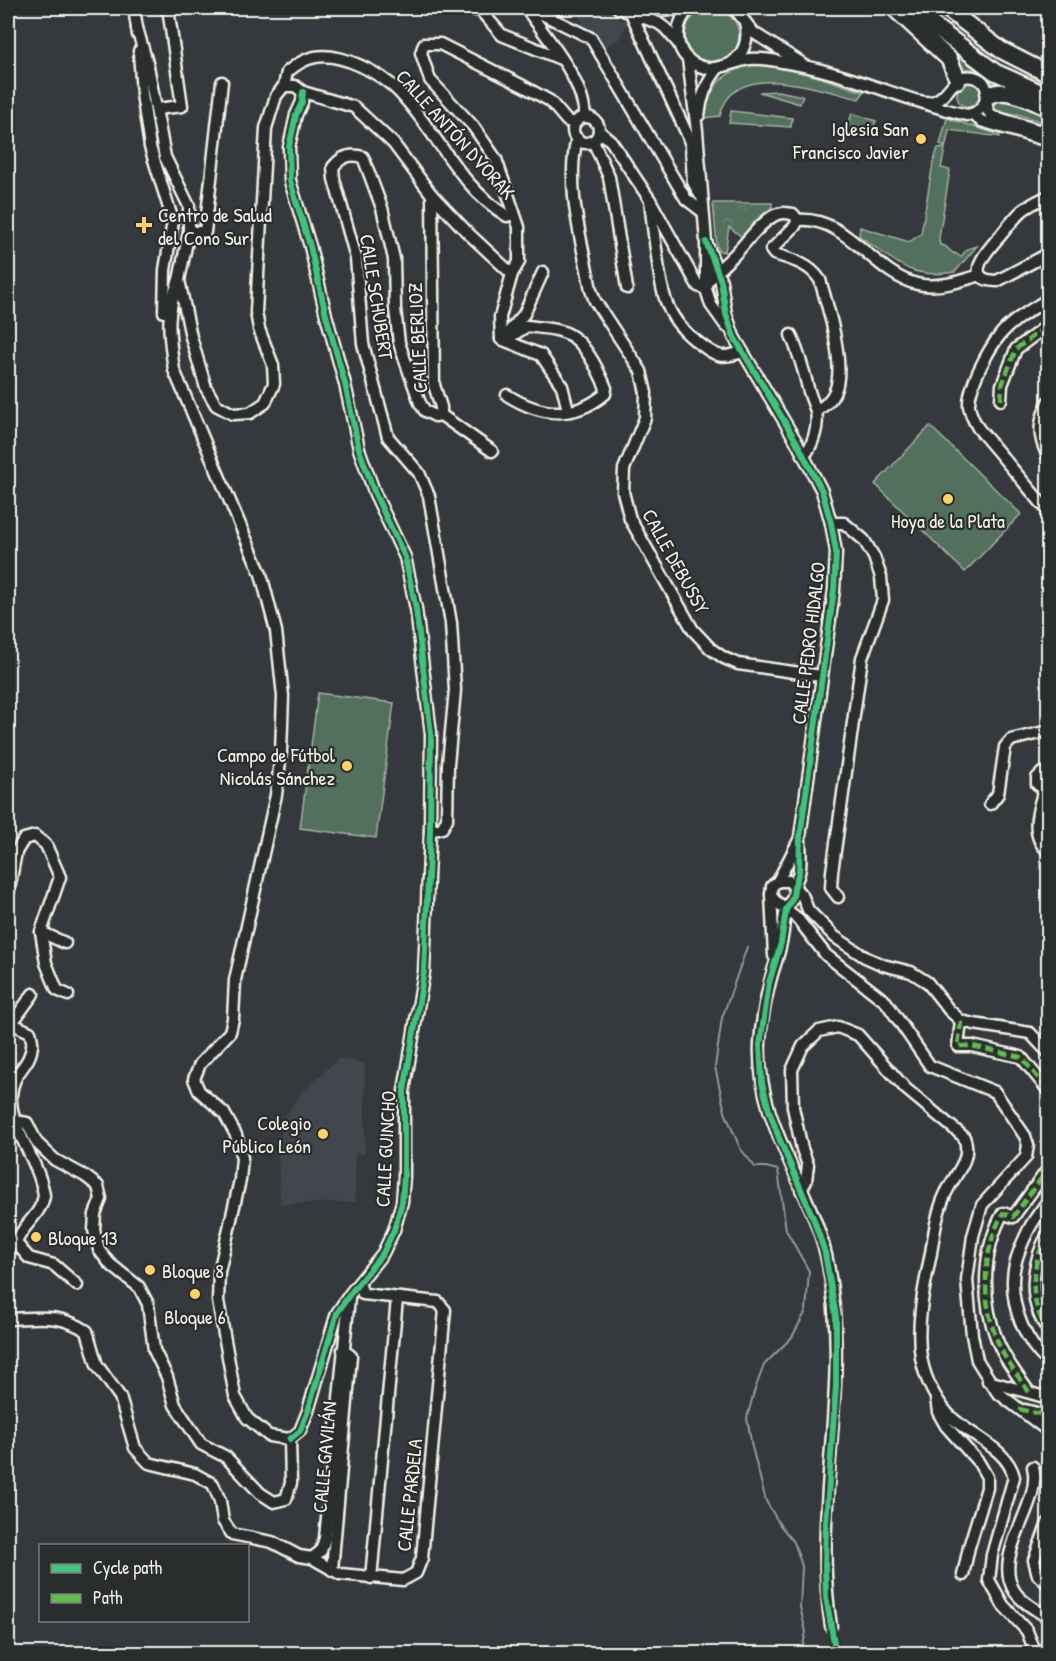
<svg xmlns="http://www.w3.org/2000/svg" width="1056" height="1661" font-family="'Patrick Hand',sans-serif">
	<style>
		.built { fill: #42464d }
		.green { fill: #536f5e; stroke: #a4b0a3; stroke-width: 1.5 }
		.forest { fill: url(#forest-crowns); stroke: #a4b0a3; stroke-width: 1.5 }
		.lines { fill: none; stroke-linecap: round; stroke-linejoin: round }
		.stream { stroke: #8d9c9e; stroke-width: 2 }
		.minor-tunnel { stroke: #525456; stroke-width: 10; stroke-dasharray: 10 5; stroke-linecap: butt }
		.minor-casing { stroke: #f4f1e8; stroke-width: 15 }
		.highway-casing { stroke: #f4f1e8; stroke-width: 20 }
		.minor { stroke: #2a2d2e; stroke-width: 10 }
		.highway { stroke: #2a2d2e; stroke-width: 15 }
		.quiet { stroke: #5fbe4e; stroke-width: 4.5; stroke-dasharray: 9 4.5; stroke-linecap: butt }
		.cycleway-casing { stroke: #2a2d2e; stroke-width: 10 }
		.cycleway { stroke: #40c37c; stroke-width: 6 }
		.poi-dot { fill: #ffd166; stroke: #2a2d2e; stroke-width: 2 }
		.labels { text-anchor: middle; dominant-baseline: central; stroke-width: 4.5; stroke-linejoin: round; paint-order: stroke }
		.poi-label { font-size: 20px; fill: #f4f1e8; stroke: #2a2d2e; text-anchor: end }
		.street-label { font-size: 20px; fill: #f4f1e8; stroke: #2a2d2e }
	</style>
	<defs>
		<pattern id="forest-crowns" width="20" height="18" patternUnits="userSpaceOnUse" patternTransform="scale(1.5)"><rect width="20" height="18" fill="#536f5e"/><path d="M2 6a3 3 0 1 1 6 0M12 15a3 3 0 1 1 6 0" fill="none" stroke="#6c8475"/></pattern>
	</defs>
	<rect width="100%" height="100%" fill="#35383c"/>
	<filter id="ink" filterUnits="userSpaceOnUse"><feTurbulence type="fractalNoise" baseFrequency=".0167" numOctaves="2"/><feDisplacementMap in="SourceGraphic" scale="12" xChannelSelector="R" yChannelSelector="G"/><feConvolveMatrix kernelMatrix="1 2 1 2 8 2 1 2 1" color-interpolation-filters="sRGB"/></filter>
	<g filter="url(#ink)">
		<!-- built -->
		<g class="built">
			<polygon points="576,8 601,8 611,11 621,21 624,19 629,22 618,40 605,47 598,35 584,27"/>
			<polygon points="339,1058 365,1064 365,1154 355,1153 355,1202 280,1204 278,1150 284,1118 301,1093"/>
		</g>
		<!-- green -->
		<g class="green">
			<circle cx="712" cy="36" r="27"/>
			<path d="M915,19l91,65h-8l-5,3c-7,-13 -16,-21 -32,-17z"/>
			<path d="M754,64c37,0 74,17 110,28l-5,7c-40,-9 -126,-42 -139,17l-17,2c9,-33 16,-45 51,-54z"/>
			<circle cx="969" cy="95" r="12"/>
			<polygon points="778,91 803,96 800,104 759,92"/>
			<polygon points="997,98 1017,100 1021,105 1048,117 1048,124 1017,114 1001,114 995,110 994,103"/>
			<polygon points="731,111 792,118 791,127 729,123"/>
			<polygon points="852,113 876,121 870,137 846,133"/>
			<path d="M947,118l53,17v2l-51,-7 -8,38 9,2 -11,68 1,7 5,1 9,8 1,-1 6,4 6,-8 10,-3 -22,26c-49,8 -59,-12 -96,-36l1,-9 49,15 12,-8 12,-71 5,-15 4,1 2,-3 -4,-2z"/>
			<polygon points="930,426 1021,514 965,572 875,484"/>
			<polygon points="318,693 394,703 376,838 300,828"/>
		</g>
		<!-- forest -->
		<polygon class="forest" points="713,203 772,203 772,207 754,222 742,237 729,227 725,252 720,251 717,247"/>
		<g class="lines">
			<!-- stream -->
			<polyline class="stream" points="747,947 722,1018 715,1067 725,1112 740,1148 755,1167 766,1167 778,1170 786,1230 809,1271 806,1311 792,1337 764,1365 754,1392 747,1418 752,1447 766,1501 780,1525 794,1542 802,1566 800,1607 806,1632 801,1654"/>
			<!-- minor-tunnel -->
			<polyline class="minor-tunnel" points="831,1626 836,1654"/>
			<defs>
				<g id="minor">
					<polyline points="134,8 138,35"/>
					<polyline points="466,8 481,11 502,35 561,59"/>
					<path d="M526,8c22,32 57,70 59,109"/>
					<polyline points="618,8 658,23 665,28 678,43"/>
					<polyline points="632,8 662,11 685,8"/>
					<path d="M690,8c-17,16 -17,46 7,57 18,9 35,-4 53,-6 10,-1 22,1 32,3 63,9 122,39 185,53 21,-2 29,-33 6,-38 -21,-5 -24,23 -43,25 -5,1 -12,-2 -18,-2"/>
					<polyline points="734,8 754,33 800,62"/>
					<polyline points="528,11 544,15 591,38 686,199 703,212"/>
					<polyline points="631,13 687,134 691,145 693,182 700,195"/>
					<polyline points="137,28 148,66 165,157 189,206 189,232 179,280 191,337 206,388 216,405 233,414 250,413 265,403 274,384 273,365 259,329 256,312 266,128 276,96 284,86"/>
					<polyline points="139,51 142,94 150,147 173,221 165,270 164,312"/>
					<polyline points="688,59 697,131 706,242 706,289 711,305 726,326"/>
					<path d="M731,63c14,-10 18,-25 14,-41"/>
					<path d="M284,86l3,-14c9,-7 17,-13 28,-15 26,-5 65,16 83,34 38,39 61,96 109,125l7,-3"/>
					<polyline points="284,86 295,86 303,92 354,107 393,143 432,195 468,233 512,274"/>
					<polyline points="986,101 988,111 992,116 1048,133"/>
					<polyline points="157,109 182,106 168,8"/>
					<polyline points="972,114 981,121 1048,141"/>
					<path d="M699,115c2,-18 7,-32 19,-47"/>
					<circle cx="586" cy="130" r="13"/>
					<polyline points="599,131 611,141 650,200 694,279 698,286 706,289"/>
					<path d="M577,138c-12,49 5,103 14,152l4,11 46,70 5,22 -1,25 -21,51 -1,23 7,27 63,111 18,19 13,9 14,6 83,12"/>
					<polyline points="593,141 609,177 627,288"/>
					<polyline points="432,195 434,385 441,407 441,415"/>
					<path d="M1048,196c-8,4 -17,8 -25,14 -8,7 -15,16 -22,25 -11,12 -42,45 -4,46l51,-27"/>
					<path d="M650,200c2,19 4,37 7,56 5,39 9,64 43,88 17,13 22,15 42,8"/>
					<path d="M798,220c49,-4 76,54 119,64 21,5 44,-3 63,-9"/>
					<polyline points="189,232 205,232 222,82"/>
					<path d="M706,242l15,39 5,33 8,23 62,104 26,50 9,32 5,29 -2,38 -34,247c0,11 2,25 -1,36 -1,5 -4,9 -4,13 -1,5 1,4 -1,9 -2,6 -7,10 -8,16 -3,10 -2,21 -5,31 -2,14 -8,26 -11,40 -5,20 -9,42 -10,62 -4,78 49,139 66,211 28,126 -15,247 5,371"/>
					<path d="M179,280c-14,34 -10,54 -5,90l87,204 15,57 7,65 -2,56 -5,43 -41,185 -2,39 -3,13 -30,32 -6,15 5,12 25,22 12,22 6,23 -2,22 -21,92 -1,29 17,95 12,22 22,18 21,3"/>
					<path d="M706,284c8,-11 17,-18 26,-27 14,-13 26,-33 43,-42 7,-3 11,-2 18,-1l5,6 -3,6 -24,24 3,4c17,5 36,10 46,26 8,27 26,85 15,111 -4,10 -11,15 -19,20"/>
					<path d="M1048,299c-15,10 -36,21 -48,36 -12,15 -32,52 -31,71 1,8 5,15 9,22l70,83"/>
					<polyline points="508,333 524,314 543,272"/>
					<path d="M791,335c7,17 12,32 16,49 2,10 6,18 9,27 3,15 -3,34 -12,45"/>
					<polyline points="501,339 500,317 512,274 519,262 519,227 496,159 473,126 430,80 421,53 424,44 440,44 523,86 550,101 567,121 575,123"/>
					<path d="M501,339l9,-2 17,-11c13,2 34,2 46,11 15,11 26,35 33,51l-1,6c-31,26 -65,22 -98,1"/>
					<polyline points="501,339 541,355 562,386 568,410"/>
					<polyline points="1001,400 1002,385 1016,349 1048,325"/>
					<path d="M1048,402c-9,21 -11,33 0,54"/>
					<polyline points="441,415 492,451"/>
					<polyline points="831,523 844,523 864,540 874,557 881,577 883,600 862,658 832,872 831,888 838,897"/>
					<path d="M1044,789c-6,21 -15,46 4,62"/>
					<polyline points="1044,789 1037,784 1037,778 1042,773 1048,773"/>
					<polyline points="990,804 998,794 1005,747 1011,740 1048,731"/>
					<path d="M430,831l12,-3 5,-9 1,-55 7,-74 -4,-67 -22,-127 -10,-23 -31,-36 -25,-93 -7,-86 -22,-79 -1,-12c8,-10 17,-14 30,-10l19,51 12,51 1,50 4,34 21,60 5,8 10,5 6,-1"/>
					<polyline points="799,840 778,881 772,886 771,894 774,900 797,918 826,955 886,1002 930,1066 995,1092 1025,1136 1028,1145 1026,1157 982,1205 973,1236 967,1280 972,1335 977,1360 997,1392 1048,1431"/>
					<polyline points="778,881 789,881 803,897 808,910 835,937 865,957 883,965 911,972 927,982 949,1010 961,1021 974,1024 1030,1033 1048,1052"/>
					<polyline points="771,894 774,956"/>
					<polyline points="8,895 16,852 24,839 35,836 46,845 60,877 41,932 46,963 57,990 68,995"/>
					<polyline points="41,932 65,943"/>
					<polyline points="961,1021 958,1046 972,1046 1021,1057 1048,1090"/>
					<path d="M8,1022l22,10c1,4 3,10 2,14 -2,21 -20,25 -21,50 -1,31 22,57 30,86 1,4 3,10 3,14 -3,19 -22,29 -28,47l13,15 25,7 23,20"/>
					<polyline points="12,1023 33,994"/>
					<polyline points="15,1121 27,1123 37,1143 55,1160 85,1176 98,1186 101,1199 95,1214 94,1230 99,1250 110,1264 139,1287 148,1304 154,1350 167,1377 175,1405 201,1444 226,1457 260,1493 274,1502 286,1499 291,1483 290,1439"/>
					<path d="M801,1190l5,-9 2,-16 -6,-16 -9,-42 -1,-37 11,-24 16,-15 19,-4 20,8 48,54 58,48c9,23 -10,37 -19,58 -8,17 -11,39 -14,58 -6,31 -14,64 -11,96 2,24 13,48 29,66 20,21 58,32 65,62l-22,78 -3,25 14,25 24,26 9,23"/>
					<path d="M1048,1200c-6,10 -15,20 -20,31 -7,14 -15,33 -15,49 -1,30 13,63 35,82"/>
					<path d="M1048,1234c-17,30 -21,67 0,96"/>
					<path d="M8,1319c32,-1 50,-6 79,12l10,34 23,32 15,51 14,15 46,11 18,10 7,17 3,20 9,13 40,8 27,14 13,2 28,16 63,6 13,-7 6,-15 23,-248 -7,-8 -75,-8 -4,-11"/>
					<polyline points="988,1381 1048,1398"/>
					<path d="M1029,1392c-11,-16 -25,-33 -32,-52 -16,-41 -15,-89 6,-127l10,4 35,-48"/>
					<polyline points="936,1398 938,1412 946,1426 979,1463 987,1477 987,1488 969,1547 963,1575"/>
					<polyline points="1025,1410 1048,1416"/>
					<polyline points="290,1439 300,1431 308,1411 337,1313 350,1294 383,1253 394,1230 402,1202 404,1176 404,1091 424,972 430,831 431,734 416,609 405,557 375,494 359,449 345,384 326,315 310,246 290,181 289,147 296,115 302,102 303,92"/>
					<path d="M1033,1467c10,38 -43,87 -18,125 8,12 23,18 33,26"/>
					<polyline points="1048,1523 1034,1560 1038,1575 1048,1584"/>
					<polyline points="312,1558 321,1551 325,1538 349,1298"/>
					<polyline points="332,1570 351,1356 343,1350"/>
					<polyline points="371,1578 397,1299"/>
				</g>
				<g id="highway">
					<polyline points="737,8 737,9"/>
					<polyline points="894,8 949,59 958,80"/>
					<polyline points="910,8 995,72 1048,96"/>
					<polyline points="946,8 1001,50 1048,74"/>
					<path d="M988,96c17,-11 44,5 60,12"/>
				</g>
			</defs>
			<!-- minor casing -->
			<use href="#minor" class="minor-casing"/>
			<!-- highway casing -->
			<use href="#highway" class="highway-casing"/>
			<!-- minor -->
			<use href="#minor" class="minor"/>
			<!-- highway -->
			<use href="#highway" class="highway"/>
			<!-- quiet -->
			<g class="quiet">
				<polyline points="1001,400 1002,385 1016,349 1048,325"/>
				<polyline points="961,1021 958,1046 972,1046 1021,1057 1048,1090"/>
				<path d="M1048,1234c-17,30 -21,67 0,96"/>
				<path d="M1029,1392c-11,-16 -25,-33 -32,-52 -16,-41 -15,-89 6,-127l10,4 35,-48"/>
				<polyline points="1019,1409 1048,1416"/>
			</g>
			<defs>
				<g id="cycleway">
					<polyline points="706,242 721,281 726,314 734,337 796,441 822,491 831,523 836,552 834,590 800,837 799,872 794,888 793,897 786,910 781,943 769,983 760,1045 762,1083 769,1110 779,1138 814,1220 825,1253 836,1317 836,1386 826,1523 825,1566 826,1597 836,1654"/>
					<polyline points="290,1439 300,1431 308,1411 337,1313 350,1294 383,1253 394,1230 402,1202 404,1176 404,1091 424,972 430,831 431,734 416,609 405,557 375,494 359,449 345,384 326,315 310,246 290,181 289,147 296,115 302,102 303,92"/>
				</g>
			</defs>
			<!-- cycleway casing -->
			<use href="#cycleway" class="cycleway-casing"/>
			<!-- cycleway -->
			<use href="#cycleway" class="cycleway"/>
		</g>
	</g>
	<!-- markers -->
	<g class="poi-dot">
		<circle cx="921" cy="139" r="6"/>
		<path d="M141 216h6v6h6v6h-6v6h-6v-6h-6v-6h6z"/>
		<circle cx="948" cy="499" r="6"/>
		<circle cx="347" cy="766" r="6"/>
		<circle cx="323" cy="1134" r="6"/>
		<circle cx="36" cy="1237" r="6"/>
		<circle cx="150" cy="1270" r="6"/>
		<circle cx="195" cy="1294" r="6"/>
	</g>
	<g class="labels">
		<!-- poi labels -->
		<g class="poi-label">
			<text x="909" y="128">Iglesia San<tspan x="909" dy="23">Francisco Javier</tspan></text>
			<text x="158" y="214" text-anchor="start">Centro de Salud<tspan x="158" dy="23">del Cono Sur</tspan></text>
			<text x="948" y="520" text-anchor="middle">Hoya de la Plata</text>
			<text x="335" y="754">Campo de Fútbol<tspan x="335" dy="23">Nicolás Sánchez</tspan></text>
			<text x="311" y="1122">Colegio<tspan x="311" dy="23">Público León</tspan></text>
			<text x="48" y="1237" text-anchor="start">Bloque 13</text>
			<text x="162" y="1270" text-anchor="start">Bloque 8</text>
			<text x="195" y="1316" text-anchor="middle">Bloque 6</text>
		</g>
		<!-- street labels -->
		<g class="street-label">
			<text transform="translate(456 134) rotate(48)">CALLE ANTÓN DVORAK</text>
			<text transform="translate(377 297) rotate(81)">CALLE SCHUBERT</text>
			<text transform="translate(417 338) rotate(-93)">CALLE BERLIOZ</text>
			<text transform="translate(676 561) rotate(61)">CALLE DEBUSSY</text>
			<text transform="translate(808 643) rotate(-83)">CALLE PEDRO HIDALGO</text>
			<text transform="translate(385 1149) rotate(-87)">CALLE GUINCHO</text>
			<text transform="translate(324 1457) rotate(-85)">CALLE GAVILÁN</text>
			<text transform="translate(409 1495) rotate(-84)">CALLE PARDELA</text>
		</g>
	</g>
	<!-- margin -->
	<rect width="1056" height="1661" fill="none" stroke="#2a2d2e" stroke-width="30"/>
	<rect x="15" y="15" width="1026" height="1631" fill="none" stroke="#f4f1e8" stroke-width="2" filter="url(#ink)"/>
	<!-- legend -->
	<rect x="39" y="1544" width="210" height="78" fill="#2a2d2e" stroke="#7b7b78" stroke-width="1.5"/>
	<rect x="51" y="1564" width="30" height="9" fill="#40c37c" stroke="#7b7b78" stroke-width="1.5"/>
	<text x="93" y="1574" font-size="18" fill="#f4f1e8">Cycle path</text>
	<rect x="51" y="1594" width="30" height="9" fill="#5fbe4e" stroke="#7b7b78" stroke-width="1.5"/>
	<text x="93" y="1604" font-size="18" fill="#f4f1e8">Path</text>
</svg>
